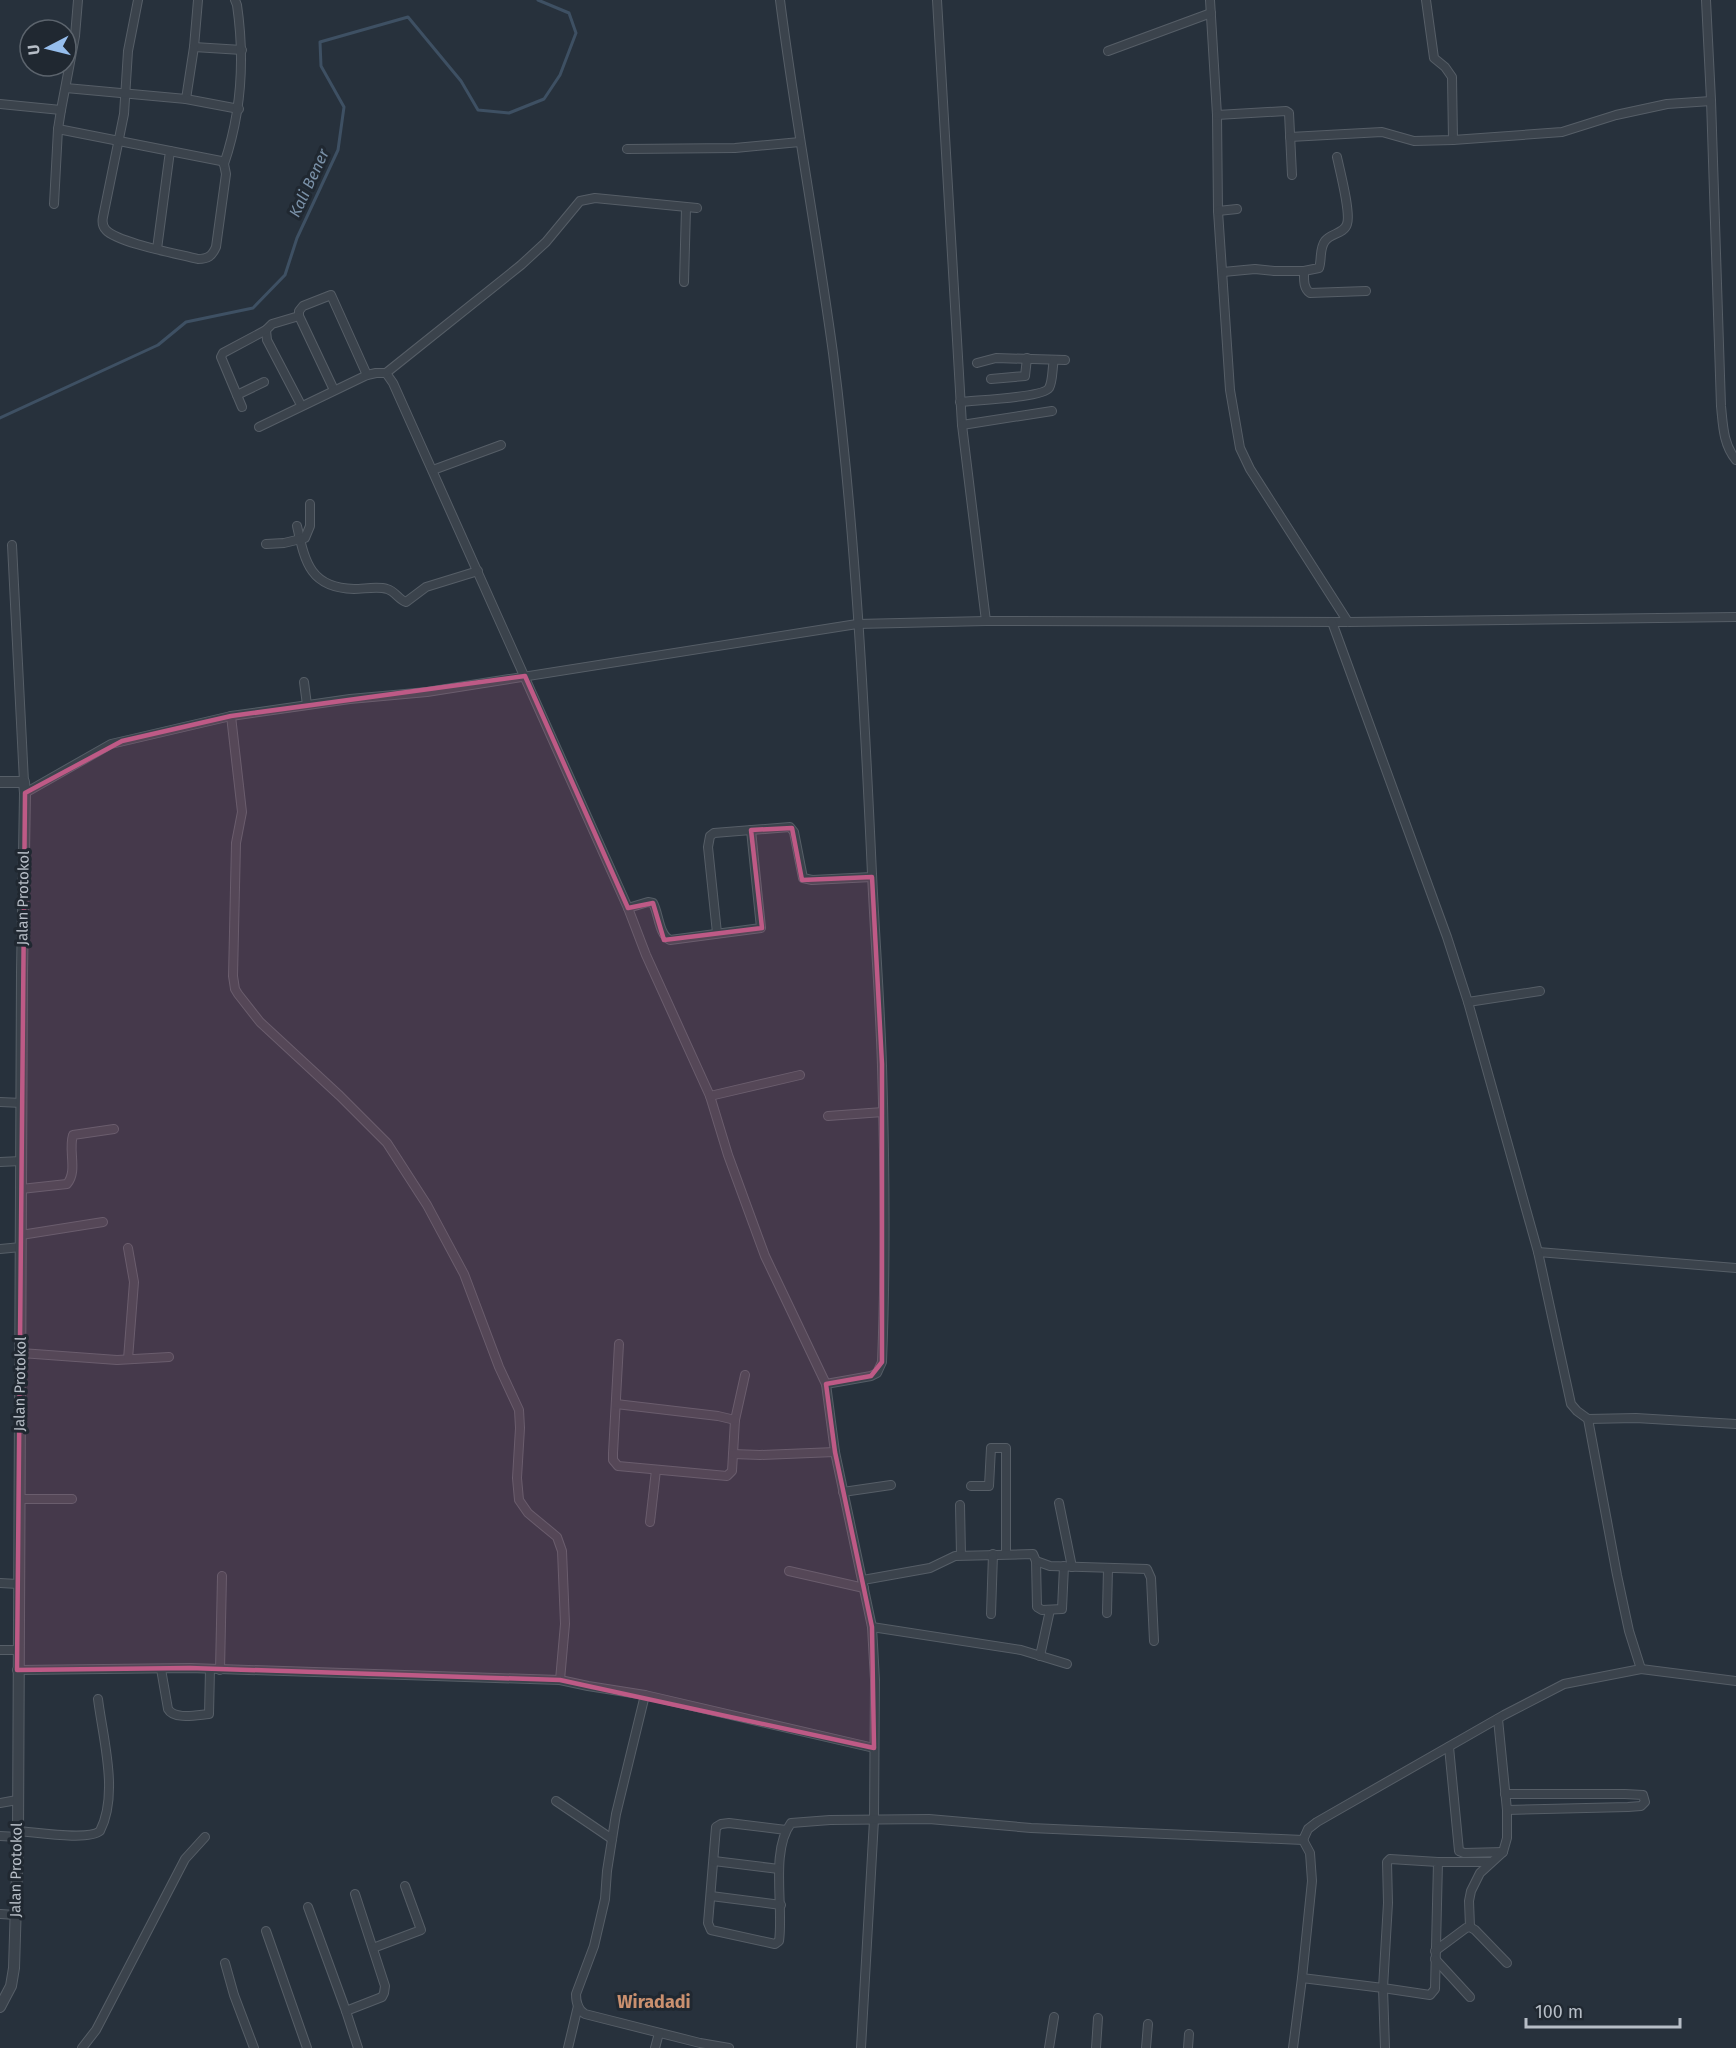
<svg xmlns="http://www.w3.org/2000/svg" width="1736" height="2048" font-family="'Fira Sans',sans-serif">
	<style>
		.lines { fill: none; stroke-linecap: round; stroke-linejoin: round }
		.stream { stroke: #3e5063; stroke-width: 3 }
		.minor-casing { stroke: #565e67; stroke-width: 10 }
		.tertiary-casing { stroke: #565e67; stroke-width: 12 }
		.minor { stroke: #3b434c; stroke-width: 8 }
		.tertiary { stroke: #3b434c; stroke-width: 10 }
		.marked { fill: #be5a86; fill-opacity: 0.2; stroke: #be5a86; stroke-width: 4.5; stroke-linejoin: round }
		.labels { text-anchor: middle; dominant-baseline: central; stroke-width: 6; stroke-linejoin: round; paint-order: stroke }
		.street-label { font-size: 15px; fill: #b7bec7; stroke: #202831 }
		.water-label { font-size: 16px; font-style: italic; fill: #7a91a8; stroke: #202831 }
		.quarter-label { font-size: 18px; font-weight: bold; fill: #ca906f; stroke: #202831 }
	</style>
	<rect width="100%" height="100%" fill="#27313c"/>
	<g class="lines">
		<!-- stream -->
		<polyline class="stream" points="0,418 158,345 186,322 253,308 285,275 297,238 338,150 344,107 321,66 320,42 408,17 461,81 478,110 509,113 544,99 560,75 576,33 569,13 538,0"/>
		<defs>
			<g id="minor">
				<path d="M138,0l-10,51 -4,63 -21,103c-1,5 -1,9 3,13 12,13 73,24 92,29 10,0 14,-3 18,-12l10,-73 -2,-10 -3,-3 -51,-10"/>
				<path d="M780,0c15,118 37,235 53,353 22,173 31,347 39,521 3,64 8,128 10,192 3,99 4,197 0,296l-5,11 -6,3 -45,8 9,68 37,175 3,53 -1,140 -13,228"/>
				<polyline points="937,0 962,425 986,621"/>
				<polyline points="1210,0 1217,115 1218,211 1230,390 1240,448 1250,469 1348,622"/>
				<polyline points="1426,0 1434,58 1445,67 1452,77 1453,140"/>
				<path d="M1706,0l5,100 10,306c2,19 2,38 15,54"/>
				<polyline points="194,47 242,50"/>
				<polyline points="1108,51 1211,13"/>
				<polyline points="66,88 186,99 194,47 198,0"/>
				<polyline points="186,99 239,109"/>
				<polyline points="0,104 61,110 75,36 78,0"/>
				<polyline points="1217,115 1286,111 1289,113 1292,175"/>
				<polyline points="58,129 170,151 157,249"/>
				<polyline points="1290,137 1382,132 1414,141 1453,140 1562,132 1616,115 1667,104 1711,101"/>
				<polyline points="627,149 735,148 800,142"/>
				<path d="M224,164c18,-53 21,-104 13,-159l-2,-5"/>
				<polyline points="54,204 58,129 61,110"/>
				<polyline points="1218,211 1237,209"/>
				<path d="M1304,271l15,-3c3,-8 0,-19 6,-27 6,-8 19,-7 22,-17 4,-11 -7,-53 -10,-67"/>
				<path d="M1223,272l32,-3 19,2h30c0,8 -1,17 6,22l56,-2"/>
				<polyline points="684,282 686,208"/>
				<polyline points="299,316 299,311 303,306 331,295 367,375"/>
				<polyline points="977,363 996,358 1065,360"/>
				<polyline points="386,373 393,383 628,908 646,955 710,1096 728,1155 765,1256 826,1384"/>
				<polyline points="991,379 1025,376 1027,358"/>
				<polyline points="237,395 264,382"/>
				<path d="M960,402c15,-2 82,-4 89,-14 4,-7 3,-20 5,-28"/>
				<polyline points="301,405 267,340 266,330 272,324 299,316 334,390"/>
				<polyline points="242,407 221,357 223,353 266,330"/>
				<polyline points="962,425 1052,411"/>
				<polyline points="259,427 367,375 376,373 386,373 521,265 546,242 580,201 595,198 697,208"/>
				<polyline points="433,470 501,445"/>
				<path d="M297,526c8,36 13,62 57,63 10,0 24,-3 33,0 8,2 12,11 19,13l20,-15 52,-16"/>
				<polyline points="266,544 284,543 305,538 310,526 310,504"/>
				<polyline points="12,545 24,782"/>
				<polyline points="304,682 307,705"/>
				<polyline points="231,716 242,812 236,843 233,976 235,989 238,994 260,1022 340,1096 387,1143 427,1205 464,1274 499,1367 519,1410 520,1428 517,1478 519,1500 528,1513 557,1537 562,1551 565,1624 560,1680"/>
				<polyline points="25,793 111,744 231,716 350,699 427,692 857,624 986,621 1348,622 1736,617"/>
				<path d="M628,908l20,-6 5,1c6,11 6,32 17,37l91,-12 -10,-98"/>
				<polyline points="717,933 708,847 710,836 714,833 790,827 794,832 803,878 812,880 872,877"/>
				<polyline points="1468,1002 1540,991"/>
				<polyline points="710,1096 800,1075"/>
				<polyline points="0,1102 22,1103"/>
				<polyline points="828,1116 883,1112"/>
				<polyline points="0,1162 21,1161"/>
				<path d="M21,1189l46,-5c11,-13 1,-33 6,-49l41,-6"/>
				<polyline points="21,1235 103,1222"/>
				<polyline points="0,1249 21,1247"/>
				<polyline points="1538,1252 1736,1268"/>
				<polyline points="619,1344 613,1453 613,1460 618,1466 727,1476 732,1471 735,1420 745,1375"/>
				<polyline points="21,1353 117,1360 169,1357"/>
				<polyline points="128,1359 134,1282 128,1248"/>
				<polyline points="616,1404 718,1416 735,1420"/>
				<polyline points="1588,1419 1636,1418 1736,1424"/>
				<polyline points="733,1454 760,1455 835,1452"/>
				<polyline points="971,1486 989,1486 991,1448 1006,1448 1006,1554"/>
				<polyline points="843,1492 891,1485"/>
				<polyline points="19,1499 72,1499"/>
				<polyline points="1059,1503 1072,1567"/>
				<polyline points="960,1505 961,1555"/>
				<polyline points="650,1522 656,1470"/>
				<polyline points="1036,1561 1037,1607 1042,1610 1062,1609 1064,1566"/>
				<polyline points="789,1571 864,1588"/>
				<polyline points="863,1580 930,1568 955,1556 1033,1554 1036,1561 1050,1566 1147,1569 1151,1578 1154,1641"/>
				<polyline points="0,1583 18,1584"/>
				<polyline points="1107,1613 1108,1568"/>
				<polyline points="991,1614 993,1554"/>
				<polyline points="872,1627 1021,1650 1067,1664"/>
				<polyline points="0,1650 18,1650"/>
				<polyline points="1040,1656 1050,1610"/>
				<path d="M161,1669l7,40c6,11 29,6 41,5l1,-45"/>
				<polyline points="1641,1669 1736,1681"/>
				<polyline points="17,1670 190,1668 560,1680 588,1686 645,1695 874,1748"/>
				<polyline points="220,1670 222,1576"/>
				<path d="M645,1695l-29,119 -9,57 -2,28 -11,47 -18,48c0,8 2,16 9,20l115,29 29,5"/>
				<polyline points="1449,1747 1459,1851 1464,1853 1503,1852"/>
				<polyline points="1505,1794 1625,1794 1643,1795 1645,1802 1641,1806 1628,1807 1507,1810"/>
				<polyline points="556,1801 612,1839"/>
				<polyline points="0,1803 17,1800"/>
				<path d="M786,1830l-57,-7 -8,1 -5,3 -8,96 3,7 64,14 4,-3c5,-33 -9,-90 12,-118l39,-3 99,-1 102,9 272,12 5,-11 9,-7 187,-107 60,-31 77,-15 -12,-38 -12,-56 -29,-156 -11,-8 -6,-7 -33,-152 -70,-250 -21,-65 -115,-315"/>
				<path d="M18,1831c17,1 70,10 82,0 19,-37 3,-92 -2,-132"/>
				<polyline points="0,1836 18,1837"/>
				<polyline points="1303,1840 1310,1853 1312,1881 1302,1978 1383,1988 1385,2048"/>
				<polygon points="1390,1859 1438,1862 1435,1989 1430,1995 1383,1988 1388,1903 1387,1862"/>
				<polyline points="714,1861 779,1869"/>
				<polyline points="1438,1862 1491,1862"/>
				<polyline points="355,1894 385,1986 384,1993 382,1997 346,2011 358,2048"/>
				<polyline points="711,1896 781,1905"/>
				<polyline points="308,1907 346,2011"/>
				<polyline points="0,1914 16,1915"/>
				<polyline points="1470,1927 1469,1901 1471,1891 1480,1873 1503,1852 1507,1838 1507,1810 1498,1719"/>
				<polyline points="266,1931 307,2048"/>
				<polyline points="373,1948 421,1930 405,1886"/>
				<polyline points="1435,1951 1466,1928 1470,1927 1475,1930 1507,1963"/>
				<polyline points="1435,1959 1470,1997"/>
				<polyline points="225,1963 234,1995 254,2048"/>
				<polyline points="82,2048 96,2030 185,1859 205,1837"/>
				<polyline points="568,2048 578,2006"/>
				<polyline points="655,2048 659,2033"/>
				<polyline points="1049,2048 1054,2017"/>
				<polyline points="1096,2048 1098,2018"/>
				<polyline points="1146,2048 1148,2024"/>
				<polyline points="1188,2048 1189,2034"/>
				<polyline points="1293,2048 1302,1978"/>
			</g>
			<polyline id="tertiary" points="0,782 24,782 25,793 22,972 18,1837 14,1968 11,1986 0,2007"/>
		</defs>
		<!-- minor casing -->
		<use href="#minor" class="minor-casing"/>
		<!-- tertiary casing -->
		<use href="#tertiary" class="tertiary-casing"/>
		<!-- minor -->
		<use href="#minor" class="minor"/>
		<!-- tertiary -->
		<use href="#tertiary" class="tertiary"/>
	</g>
	<!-- marked area -->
	<path class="marked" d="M525,676l103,232 25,-5 11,37 98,-12 -11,-98 41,-2 10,52 70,-3 10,187v298l-11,14 -45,8 9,68 37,175 2,121 -314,-68 -370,-12 -173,2 8,-877 97,-52 109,-25z"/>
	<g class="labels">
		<!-- street labels -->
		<g class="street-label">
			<text transform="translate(23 898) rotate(-89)">Jalan Protokol</text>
			<text transform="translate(20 1384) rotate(-89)">Jalan Protokol</text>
			<text transform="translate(16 1870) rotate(-89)">Jalan Protokol</text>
		</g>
		<!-- water labels -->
		<g class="water-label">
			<text transform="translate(309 183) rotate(-65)">Kali Bener</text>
		</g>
		<!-- quarter labels -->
		<g class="quarter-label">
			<text x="654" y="2002">Wiradadi</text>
		</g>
	</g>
	<!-- north arrow -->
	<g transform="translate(48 48) rotate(263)"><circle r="28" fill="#202831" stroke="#5c646d" stroke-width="1.5"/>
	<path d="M0-4.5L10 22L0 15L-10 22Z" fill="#96beed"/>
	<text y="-9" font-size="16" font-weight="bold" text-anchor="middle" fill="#b7bec7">U</text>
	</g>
	<!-- scale -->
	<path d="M1526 2018v9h154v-9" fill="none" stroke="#b7bec7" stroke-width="3"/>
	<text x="1535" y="2018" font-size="18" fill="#b7bec7" stroke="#202831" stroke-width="4.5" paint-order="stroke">100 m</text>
</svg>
